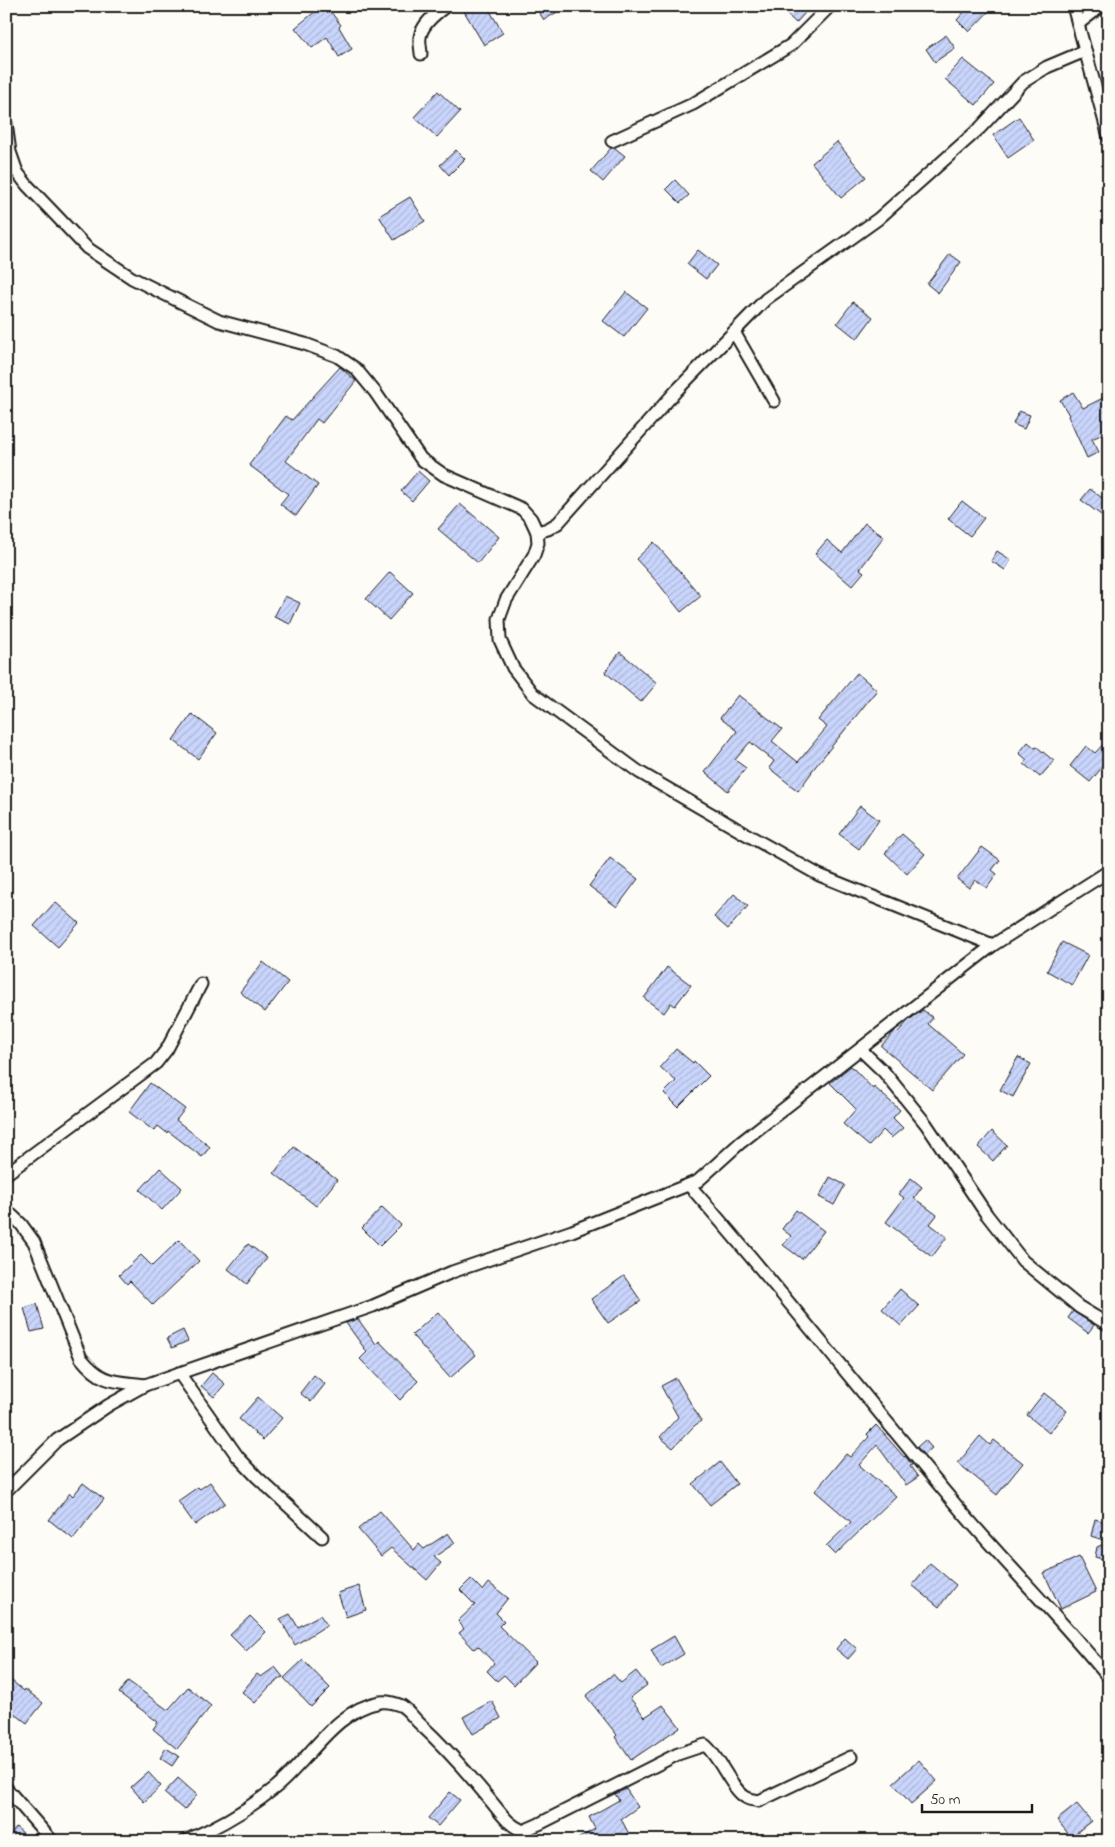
<svg xmlns="http://www.w3.org/2000/svg" width="1115" height="1847" font-family="'Indie Flower',sans-serif">
	<style>
		.building { fill: url(#building-hatch); stroke: #1c1c1c }
		.lines { fill: none; stroke-linecap: round; stroke-linejoin: round }
		.minor-casing { stroke: #1c1c1c; stroke-width: 15 }
		.minor { stroke: #fdfcf7; stroke-width: 11 }
	</style>
	<defs>
		<pattern id="building-hatch" width="6" height="6" patternUnits="userSpaceOnUse" patternTransform="scale(1.25)"><rect width="6" height="6" fill="#c9d5fc"/><path d="M-1 1l2-2M0 6l6-6M5 7l2-2" fill="none" stroke="#acb6d7"/></pattern>
	</defs>
	<rect width="100%" height="100%" fill="#fdfcf7"/>
	<filter id="ink" filterUnits="userSpaceOnUse"><feTurbulence type="fractalNoise" baseFrequency=".02" numOctaves="2"/><feDisplacementMap in="SourceGraphic" scale="10" xChannelSelector="R" yChannelSelector="G"/><feConvolveMatrix kernelMatrix="1 2 1 2 8 2 1 2 1" color-interpolation-filters="sRGB"/></filter>
	<g filter="url(#ink)">
		<!-- building -->
		<g class="building">
			<polygon points="322,6 326,6 341,25 339,27 352,49 339,57 327,37 312,48 295,28"/>
			<polygon points="461,6 487,6 503,33 484,45"/>
			<polygon points="535,6 567,6 544,20"/>
			<polygon points="778,6 811,6 796,23"/>
			<polygon points="970,6 994,6 969,32 957,20"/>
			<polygon points="946,35 955,48 935,62 926,49"/>
			<polygon points="963,59 994,84 976,105 945,79"/>
			<polygon points="438,91 460,112 437,137 414,117"/>
			<polygon points="1019,117 1034,140 1008,158 993,135"/>
			<polygon points="837,142 866,177 841,198 812,163"/>
			<polygon points="611,148 615,148 625,156 603,182 591,171"/>
			<polygon points="456,150 465,159 449,175 440,165"/>
			<polygon points="675,180 689,195 680,203 666,189"/>
			<polygon points="410,197 425,221 394,240 379,216"/>
			<polygon points="698,250 717,265 706,279 687,264"/>
			<polygon points="950,254 961,262 938,293 927,284"/>
			<polygon points="626,292 647,308 624,337 603,321"/>
			<polygon points="853,302 873,317 857,339 837,323"/>
			<polygon points="340,367 356,381 322,423 317,419 286,461 318,485 296,516 280,504 288,494 249,465 286,416 292,420"/>
			<polygon points="1073,392 1083,408 1109,395 1109,431 1092,439 1099,452 1087,458 1068,416 1069,415 1060,400"/>
			<polygon points="1019,411 1030,415 1024,429 1013,424"/>
			<polygon points="418,471 429,481 412,501 401,491"/>
			<polygon points="1090,489 1109,503 1101,515 1081,500"/>
			<polygon points="962,501 984,518 970,536 948,519"/>
			<polygon points="460,504 499,537 478,563 438,529"/>
			<polygon points="865,523 884,537 860,569 864,572 852,586 815,554 827,540 842,553"/>
			<polygon points="654,542 701,596 681,612 658,583 636,559"/>
			<polygon points="997,551 1011,560 1005,570 991,561"/>
			<polygon points="390,572 413,593 389,620 366,599"/>
			<polygon points="285,596 300,603 290,624 274,617"/>
			<polygon points="620,652 657,683 641,702 605,672"/>
			<polygon points="857,673 877,690 811,772 812,772 798,791 769,768 774,761 750,742 735,760 746,768 728,791 705,772 737,731 720,718 738,695 782,729 772,741 798,762 827,727 818,720"/>
			<polygon points="192,714 217,733 198,759 173,740"/>
			<polygon points="1109,738 1109,759 1090,782 1070,766 1086,746 1095,753"/>
			<polygon points="1028,742 1035,748 1037,747 1054,761 1040,777 1024,764 1027,760 1019,753"/>
			<polygon points="860,806 879,820 859,849 839,834"/>
			<polygon points="902,834 925,854 907,874 885,853"/>
			<polygon points="982,847 1000,860 992,870 997,874 987,888 975,880 969,888 957,879"/>
			<polygon points="610,858 638,879 617,907 589,886"/>
			<polygon points="734,894 748,906 728,929 714,917"/>
			<polygon points="55,902 79,923 58,947 34,926"/>
			<polygon points="1062,942 1088,955 1072,985 1047,971"/>
			<polygon points="263,962 288,982 265,1012 240,992"/>
			<polygon points="667,967 691,985 675,1006 671,1003 664,1013 644,998"/>
			<polygon points="923,1010 933,1018 928,1024 963,1054 932,1090 881,1046 893,1033 895,1031 897,1033 909,1020"/>
			<polygon points="676,1049 693,1063 694,1061 709,1076 678,1107 664,1093 676,1081 660,1067"/>
			<polygon points="1018,1057 1031,1064 1013,1097 1000,1090"/>
			<polygon points="851,1066 873,1089 874,1087 900,1110 893,1118 903,1128 891,1138 883,1130 869,1146 843,1124 856,1109 830,1083"/>
			<polygon points="150,1083 185,1109 176,1120 210,1147 202,1157 168,1131 167,1133 158,1126 154,1131 129,1112"/>
			<polygon points="992,1131 1007,1145 993,1161 978,1147"/>
			<polygon points="294,1147 337,1180 316,1206 274,1173"/>
			<polygon points="160,1168 182,1188 162,1210 140,1190"/>
			<polygon points="830,1177 845,1185 834,1205 819,1197"/>
			<polygon points="911,1178 922,1187 914,1198 937,1215 930,1224 947,1237 932,1257 886,1222 904,1198 899,1194"/>
			<polygon points="382,1207 401,1225 380,1246 362,1228"/>
			<polygon points="796,1210 824,1231 802,1259 783,1245 791,1236 782,1229"/>
			<polygon points="179,1240 199,1261 153,1305 130,1281 127,1284 119,1275 141,1255 152,1266"/>
			<polygon points="248,1244 267,1258 247,1284 228,1269"/>
			<polygon points="624,1276 641,1301 608,1323 591,1299"/>
			<polygon points="900,1289 919,1306 901,1326 882,1309"/>
			<polygon points="37,1304 44,1329 31,1332 24,1308"/>
			<polygon points="1073,1311 1094,1325 1088,1333 1068,1318"/>
			<polygon points="438,1312 476,1355 450,1378 412,1335"/>
			<polygon points="358,1319 376,1344 379,1341 418,1381 400,1400 360,1359 367,1352 346,1323"/>
			<polygon points="183,1330 188,1341 172,1348 167,1338"/>
			<polygon points="212,1373 225,1384 214,1397 201,1386"/>
			<polygon points="314,1375 325,1384 311,1402 300,1393"/>
			<polygon points="676,1378 701,1421 694,1426 673,1448 660,1437 678,1417 661,1386"/>
			<polygon points="1044,1393 1067,1411 1049,1433 1027,1415"/>
			<polygon points="258,1397 282,1418 263,1440 239,1419"/>
			<polygon points="876,1425 904,1457 905,1456 912,1465 910,1466 918,1477 906,1485 877,1445 859,1465 896,1496 835,1555 826,1546 851,1522 815,1491 846,1454 850,1457 869,1437 867,1434"/>
			<polygon points="980,1436 990,1445 994,1440 1023,1463 997,1495 958,1463"/>
			<polygon points="925,1440 932,1448 924,1455 917,1447"/>
			<polygon points="720,1462 737,1484 710,1505 693,1484"/>
			<polygon points="210,1482 225,1503 195,1525 178,1501 198,1487 200,1489"/>
			<polygon points="83,1483 104,1499 73,1539 49,1520 70,1493 73,1496"/>
			<polygon points="380,1511 414,1550 419,1544 424,1549 448,1533 455,1543 434,1557 441,1563 427,1580 391,1548 381,1556 358,1529"/>
			<polygon points="1095,1519 1109,1523 1109,1542 1091,1536"/>
			<polygon points="1109,1542 1109,1561 1095,1557 1097,1547"/>
			<polygon points="1079,1557 1096,1592 1061,1609 1044,1573"/>
			<polygon points="930,1563 956,1585 939,1607 912,1585"/>
			<polygon points="471,1579 483,1591 489,1583 508,1598 496,1613 504,1621 499,1626 536,1662 514,1685 504,1675 497,1681 487,1671 494,1663 478,1646 474,1649 459,1633 464,1629 458,1621 475,1605 460,1590"/>
			<polygon points="359,1586 366,1610 346,1617 338,1593"/>
			<polygon points="290,1614 298,1627 320,1615 327,1625 295,1645 280,1619"/>
			<polygon points="250,1616 266,1632 246,1651 230,1635"/>
			<polygon points="674,1636 684,1654 661,1668 651,1650"/>
			<polygon points="845,1638 857,1649 848,1659 836,1649"/>
			<polygon points="303,1660 330,1688 311,1707 284,1678"/>
			<polygon points="275,1667 283,1677 269,1687 255,1703 242,1692 257,1674 261,1677"/>
			<polygon points="636,1671 647,1685 630,1698 645,1717 663,1705 680,1727 631,1760 615,1737 617,1735 586,1696 613,1674 621,1683"/>
			<polygon points="6,1676 24,1691 25,1689 43,1703 27,1723 6,1707"/>
			<polygon points="128,1681 168,1710 188,1687 211,1706 177,1749 153,1729 158,1722 119,1693"/>
			<polygon points="492,1701 501,1718 473,1734 463,1717"/>
			<polygon points="166,1748 179,1756 172,1766 160,1758"/>
			<polygon points="919,1760 937,1781 911,1804 893,1783"/>
			<polygon points="148,1772 161,1786 144,1802 131,1787"/>
			<polygon points="178,1778 197,1795 184,1810 164,1793"/>
			<polygon points="626,1789 638,1807 621,1819 629,1834 617,1841 574,1841 595,1829 589,1817 619,1800 615,1794"/>
			<polygon points="450,1792 460,1800 438,1826 428,1818"/>
			<polygon points="1077,1804 1091,1821 1071,1837 1057,1820"/>
			<polygon points="16,1827 32,1841 6,1841"/>
		</g>
		<g class="lines">
			<defs>
				<g id="minor">
					<polyline points="1073,6 1109,137"/>
					<polyline points="1078,24 1101,6"/>
					<path d="M421,54c0,-5 -2,-11 -1,-17 2,-13 16,-24 26,-31"/>
					<polyline points="6,123 10,152 17,172 27,185 87,248 132,278 219,321 305,344 337,356 356,369 375,392 421,459 444,475 522,509 531,519 537,532 538,543 534,555 506,600 499,619 500,640 513,668 533,694 639,772 744,833 819,875 993,945"/>
					<polyline points="612,141 693,104 791,45 830,6"/>
					<polyline points="734,332 774,401"/>
					<polyline points="537,532 548,529 558,523 677,390 766,299 878,219 980,128 1023,82 1047,67 1085,51"/>
					<polyline points="861,1050 884,1072 926,1124 987,1215 1023,1261 1079,1307 1109,1325"/>
					<polyline points="6,1174 156,1063 167,1049 201,984"/>
					<path d="M689,1185c92,104 177,214 267,320 50,59 104,113 153,173"/>
					<path d="M6,1210l15,14 13,18 47,116c21,26 33,23 64,27"/>
					<polyline points="179,1373 238,1457 257,1477 322,1537"/>
					<polyline points="6,1491 57,1440 109,1405 145,1385 373,1306 452,1272 572,1231 698,1181 740,1143 993,945 1109,871"/>
					<polyline points="6,1788 52,1841"/>
					<path d="M185,1841c33,-14 63,-31 91,-54 33,-27 59,-77 104,-85 8,-1 15,1 22,4 6,4 11,11 16,16 26,24 50,51 72,78 11,13 17,24 33,31l16,-7 139,-70 27,-9c15,12 27,46 42,53 4,2 8,2 12,3l92,-44"/>
				</g>
			</defs>
			<!-- minor casing -->
			<use href="#minor" class="minor-casing"/>
			<!-- minor -->
			<use href="#minor" class="minor"/>
		</g>
	</g>
	<!-- margin -->
	<rect width="1115" height="1847" fill="none" stroke="#fdfcf7" stroke-width="25"/>
	<rect x="12" y="12" width="1090" height="1822" fill="none" stroke="#1c1c1c" stroke-width="2" filter="url(#ink)"/>
	<!-- scale -->
	<path d="M922 1804v8h110v-8" fill="none" stroke="#1c1c1c" stroke-width="2.5"/>
	<text x="930" y="1804" font-size="15" fill="#1c1c1c" stroke="#fdfcf7" stroke-width="4" paint-order="stroke">50 m</text>
</svg>
